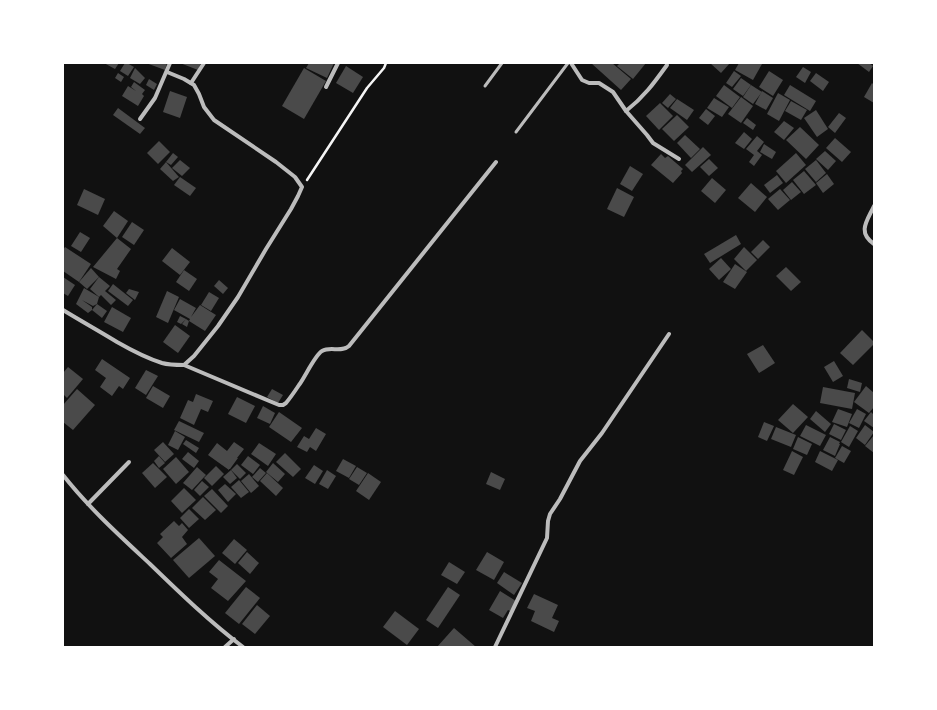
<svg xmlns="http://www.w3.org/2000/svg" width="937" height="710" font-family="'Libre Baskerville',serif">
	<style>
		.building { fill: #4a4a4a }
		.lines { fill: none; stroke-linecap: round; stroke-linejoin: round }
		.path { stroke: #f5f5f5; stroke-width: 2.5 }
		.service { stroke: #bcbcbc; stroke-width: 3 }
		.minor { stroke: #bcbcbc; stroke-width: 4 }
	</style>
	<rect width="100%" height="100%" fill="#111"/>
	<!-- building -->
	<g class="building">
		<polygon points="104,63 119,63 115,69"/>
		<polygon points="125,63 127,63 134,67 128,76 120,71"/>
		<polygon points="146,63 167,63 165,70"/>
		<polygon points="180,63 201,63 198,70"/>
		<polygon points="309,63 334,63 327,78 306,68"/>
		<polygon points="591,63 612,63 631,79 621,90"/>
		<polygon points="620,63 646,63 633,79 617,66"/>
		<polygon points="710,63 730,63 721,73"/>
		<polygon points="739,63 760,63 762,64 753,80 735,70"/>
		<polygon points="857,63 869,63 873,66 869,72"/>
		<polygon points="346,66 363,77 353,93 336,83"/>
		<polygon points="803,67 811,72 805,83 796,77"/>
		<polygon points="135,68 145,78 140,84 130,78"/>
		<polygon points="304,68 326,81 304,119 282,106"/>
		<polygon points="734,71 741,76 732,87 726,83"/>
		<polygon points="769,71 783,80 773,96 759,87"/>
		<polygon points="118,73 124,77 121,82 115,78"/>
		<polygon points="816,73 829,82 823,91 810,81"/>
		<polygon points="741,78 751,85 743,96 733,89"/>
		<polygon points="149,79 157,84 154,90 146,85"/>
		<polygon points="134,82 145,90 142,94 144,96 138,106 122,96 128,86 136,91 131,87"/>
		<polygon points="872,83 874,85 874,103 864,97"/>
		<polygon points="724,85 740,97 732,108 716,96"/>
		<polygon points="751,85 762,92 753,104 743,97"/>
		<polygon points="790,85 816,101 810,111 784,95"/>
		<polygon points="170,91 187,97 180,118 163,112"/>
		<polygon points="762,91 773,98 766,110 755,104"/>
		<polygon points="778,93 790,100 779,121 767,114"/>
		<polygon points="670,94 676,99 668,108 662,103"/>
		<polygon points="741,97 753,106 741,123 728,114"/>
		<polygon points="714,98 729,107 722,117 707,108"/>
		<polygon points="677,99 694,110 687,120 670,108"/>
		<polygon points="791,101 807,110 801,120 785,111"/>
		<polygon points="660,103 673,116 659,130 646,116"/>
		<polygon points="118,108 145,128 140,134 113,115"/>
		<polygon points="706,109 715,116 708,125 699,118"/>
		<polygon points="816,110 828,129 817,137 804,118"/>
		<polygon points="839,113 846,118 835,133 828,127"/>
		<polygon points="677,115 689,127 674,141 662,129"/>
		<polygon points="747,118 756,125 753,130 743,123"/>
		<polygon points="784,121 794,128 784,140 774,132"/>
		<polygon points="800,127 819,145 806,159 786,140"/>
		<polygon points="744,132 752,139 744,149 735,143"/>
		<polygon points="685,135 700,149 691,158 677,143"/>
		<polygon points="757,136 764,142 757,151 762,155 754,166 749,162 754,155 746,149"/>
		<polygon points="835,138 851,152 842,162 826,148"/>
		<polygon points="159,141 170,152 158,164 147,153"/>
		<polygon points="764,144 776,152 772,159 760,152"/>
		<polygon points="703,147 711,155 692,172 685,165"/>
		<polygon points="825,151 836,161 828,170 816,159"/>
		<polygon points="173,153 178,157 171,165 166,162"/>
		<polygon points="796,153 806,165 786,183 776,171"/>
		<polygon points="661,154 665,158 668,156 683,169 681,171 682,173 673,183 651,165"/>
		<polygon points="709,159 718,168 709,176 700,167"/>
		<polygon points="180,160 190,168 182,176 172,168"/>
		<polygon points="816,160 826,173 816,182 805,169"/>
		<polygon points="166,162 179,177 173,181 160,169"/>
		<polygon points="630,166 643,174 632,191 620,184"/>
		<polygon points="804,171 816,185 804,194 793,180"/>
		<polygon points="827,174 834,184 823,193 816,183"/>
		<polygon points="777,175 783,183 770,193 764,185"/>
		<polygon points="180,177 196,188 190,196 174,185"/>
		<polygon points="712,178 726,190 715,203 701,191"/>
		<polygon points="792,182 801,192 791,200 783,190"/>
		<polygon points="751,183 767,197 755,212 738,198"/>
		<polygon points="617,188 634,197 624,217 607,209"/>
		<polygon points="84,189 105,199 98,215 77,205"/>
		<polygon points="780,189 790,200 778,210 768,199"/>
		<polygon points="114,211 128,221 117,238 103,226"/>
		<polygon points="132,222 144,230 134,245 122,237"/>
		<polygon points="80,232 90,238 81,252 71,246"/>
		<polygon points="736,235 741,244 710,263 704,254"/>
		<polygon points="117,238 131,249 117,269 120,271 116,279 93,267"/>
		<polygon points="763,240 770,247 758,259 751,252"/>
		<polygon points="65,247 91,264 79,282 63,271 63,250"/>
		<polygon points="744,247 757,260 746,271 734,259"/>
		<polygon points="172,248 190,262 180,275 162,261"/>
		<polygon points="721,258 731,269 719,280 709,269"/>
		<polygon points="735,264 747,272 735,289 723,282"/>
		<polygon points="786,267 801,282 791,291 776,276"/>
		<polygon points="91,268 99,277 87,289 79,282"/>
		<polygon points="184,270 197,279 189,291 176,282"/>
		<polygon points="63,277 75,285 68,296 63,293"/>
		<polygon points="99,277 110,286 105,291 116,300 111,305 101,295 99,297 90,289"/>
		<polygon points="219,280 228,288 223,294 214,286"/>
		<polygon points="113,284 133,300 128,306 108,291"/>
		<polygon points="84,288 99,297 97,304 93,306 82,300 92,307 92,310 88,313 76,304"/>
		<polygon points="129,289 139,292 135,300 126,293"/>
		<polygon points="167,291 179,297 168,323 156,317"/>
		<polygon points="209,292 219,298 211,311 201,305"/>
		<polygon points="180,299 196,308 191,317 200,305 216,315 205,331 189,321 190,319 174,310"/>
		<polygon points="97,304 107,311 102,318 92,310"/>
		<polygon points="112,307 131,318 123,332 104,322"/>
		<polygon points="180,316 186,319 189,321 187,327 182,324 186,319 181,324 177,322"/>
		<polygon points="175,325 190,336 178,353 163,342"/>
		<polygon points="862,330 874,342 874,344 853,365 840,353"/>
		<polygon points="763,345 775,363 759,373 747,354"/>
		<polygon points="102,359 130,378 123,389 119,386 112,396 100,387 106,378 95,370"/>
		<polygon points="834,361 843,376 833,382 824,367"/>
		<polygon points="68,367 83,379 67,398 63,394 63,373"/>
		<polygon points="146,370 158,376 146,395 135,388"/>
		<polygon points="849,379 862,383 860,392 847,388"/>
		<polygon points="153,386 170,396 163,408 146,398"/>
		<polygon points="866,386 874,393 874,407 869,413 854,402"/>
		<polygon points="823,387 855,393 852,409 820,403"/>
		<polygon points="77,389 95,405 73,430 63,422 63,405"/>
		<polygon points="272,389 283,395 278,403 267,397"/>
		<polygon points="196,394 213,401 208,412 201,409 194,425 180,418 188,400 193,402"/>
		<polygon points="237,397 255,406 246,423 228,414"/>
		<polygon points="793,404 808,417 793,433 778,420"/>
		<polygon points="263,406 275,413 270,424 257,418"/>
		<polygon points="838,409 852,414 847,427 832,422"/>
		<polygon points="857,409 866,414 859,428 849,423"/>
		<polygon points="816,411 831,424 825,432 810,419"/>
		<polygon points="279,412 302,428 291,442 269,427"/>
		<polygon points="871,412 874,415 874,428 864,421"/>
		<polygon points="179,421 204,433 199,442 174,430"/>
		<polygon points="764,422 774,426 767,441 758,437"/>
		<polygon points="834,424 846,430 841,440 829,434"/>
		<polygon points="806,425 826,435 820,446 800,436"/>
		<polygon points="865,425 874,432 865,445 856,438"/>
		<polygon points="850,426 858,431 849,447 841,442"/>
		<polygon points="776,427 796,435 791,447 771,439"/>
		<polygon points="316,428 326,434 316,451 310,447 307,452 297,447 304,436 309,439"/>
		<polygon points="175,431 185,437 178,450 168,445"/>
		<polygon points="874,435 874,453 865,446"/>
		<polygon points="798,437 812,444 807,455 793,449"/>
		<polygon points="830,437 840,442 839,444 840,444 835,456 823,450"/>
		<polygon points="186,440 199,448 196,453 183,444"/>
		<polygon points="163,442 174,454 165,462 154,450"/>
		<polygon points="234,442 244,449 237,458 238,458 230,469 229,469 229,470 208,455 217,443 227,451"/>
		<polygon points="259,443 276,454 268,466 251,454"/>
		<polygon points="842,446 851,451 844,463 835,458"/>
		<polygon points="792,451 803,457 794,475 783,470"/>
		<polygon points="820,451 838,460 832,471 815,462"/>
		<polygon points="188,452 199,461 194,468 182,459"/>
		<polygon points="285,453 301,469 293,477 276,462"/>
		<polygon points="159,456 165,463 159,468 154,461"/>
		<polygon points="248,456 260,465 253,474 241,465"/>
		<polygon points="176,457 189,472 176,484 163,469"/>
		<polygon points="343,459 356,466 349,478 336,471"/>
		<polygon points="153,463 167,477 155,488 142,473"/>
		<polygon points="273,463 285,474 278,482 266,472"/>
		<polygon points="237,464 246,473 240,479 231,470"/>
		<polygon points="314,465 323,471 315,484 305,478"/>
		<polygon points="216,466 224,474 212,486 204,478"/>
		<polygon points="197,467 206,475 192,490 183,483"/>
		<polygon points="357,467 367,473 359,485 349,479"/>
		<polygon points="260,468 266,473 258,482 252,477"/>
		<polygon points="231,470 237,478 230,484 223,477"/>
		<polygon points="327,470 336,476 328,489 319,484"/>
		<polygon points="491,472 505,479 500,490 486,484"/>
		<polygon points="267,473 283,488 276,496 260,481"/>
		<polygon points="368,473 381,482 369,500 356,491"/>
		<polygon points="249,474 259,486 251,493 241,481"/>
		<polygon points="239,480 249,492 241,498 231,487"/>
		<polygon points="202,481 209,487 200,496 194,490"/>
		<polygon points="225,484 236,494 228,502 218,490"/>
		<polygon points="184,488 196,500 182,513 171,501"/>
		<polygon points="212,489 228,506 221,513 204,496"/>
		<polygon points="203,497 216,510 205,520 192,508"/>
		<polygon points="189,509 199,519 189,528 180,518"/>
		<polygon points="174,521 179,526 182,523 188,530 182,537 187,544 171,558 157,543 163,537 160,534"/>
		<polygon points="199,538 215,556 189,578 173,560"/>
		<polygon points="234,539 247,550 235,564 222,553"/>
		<polygon points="247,552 259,563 250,574 238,563"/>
		<polygon points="487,552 504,562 494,580 476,570"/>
		<polygon points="219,560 246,581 228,601 211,588 218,579 209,572"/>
		<polygon points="449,562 465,572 457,584 441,575"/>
		<polygon points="504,572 522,583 514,595 497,583"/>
		<polygon points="246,587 260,598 239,624 225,613"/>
		<polygon points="448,587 460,595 438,628 426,620"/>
		<polygon points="500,591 516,601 510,611 508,610 503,618 489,610"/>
		<polygon points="534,594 558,605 552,618 559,621 554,632 531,621 535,611 527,608"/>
		<polygon points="257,605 270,616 255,634 242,624"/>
		<polygon points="395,611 419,629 407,645 383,627"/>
		<polygon points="454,628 476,647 437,647"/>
	</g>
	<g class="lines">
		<!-- path -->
		<polyline class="path" points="307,180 367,88 384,68 386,63"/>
		<!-- service -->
		<g class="service">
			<polyline points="485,86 502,63"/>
			<polyline points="516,132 568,63"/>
		</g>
		<!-- minor -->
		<g class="minor">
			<path d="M571,63l11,17 7,3h10l14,9 13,19c18,-14 28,-28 41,-46"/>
			<polyline points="167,72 184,79 194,85 199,94 204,107 214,120 276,162 295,177 302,187 298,196 291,209 266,249 238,297 218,326 194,356 184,365"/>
			<polyline points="191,83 204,63"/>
			<polyline points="326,87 338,63"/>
			<polyline points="626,111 647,135 653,143 679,159"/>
			<polyline points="140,119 155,98 170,63"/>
			<path d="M874,206c-7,15 -17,26 0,38"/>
			<path d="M63,310c18,11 36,21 54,32 14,8 29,16 45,21 7,2 14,2 22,2l95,40h4l3,-2c5,-6 9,-12 13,-18 6,-8 16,-30 23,-34 9,-5 19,2 27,-5l147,-184"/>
			<path d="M63,475c26,33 57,61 87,89 30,29 60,58 93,83"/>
			<polyline points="88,504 129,462"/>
			<polyline points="225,647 234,639"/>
			<polyline points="495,647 547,538 548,521 550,514 560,499 580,461 602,433 669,334"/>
		</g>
	</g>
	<!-- border -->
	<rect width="937" height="710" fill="none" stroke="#ffffff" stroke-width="128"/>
</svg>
